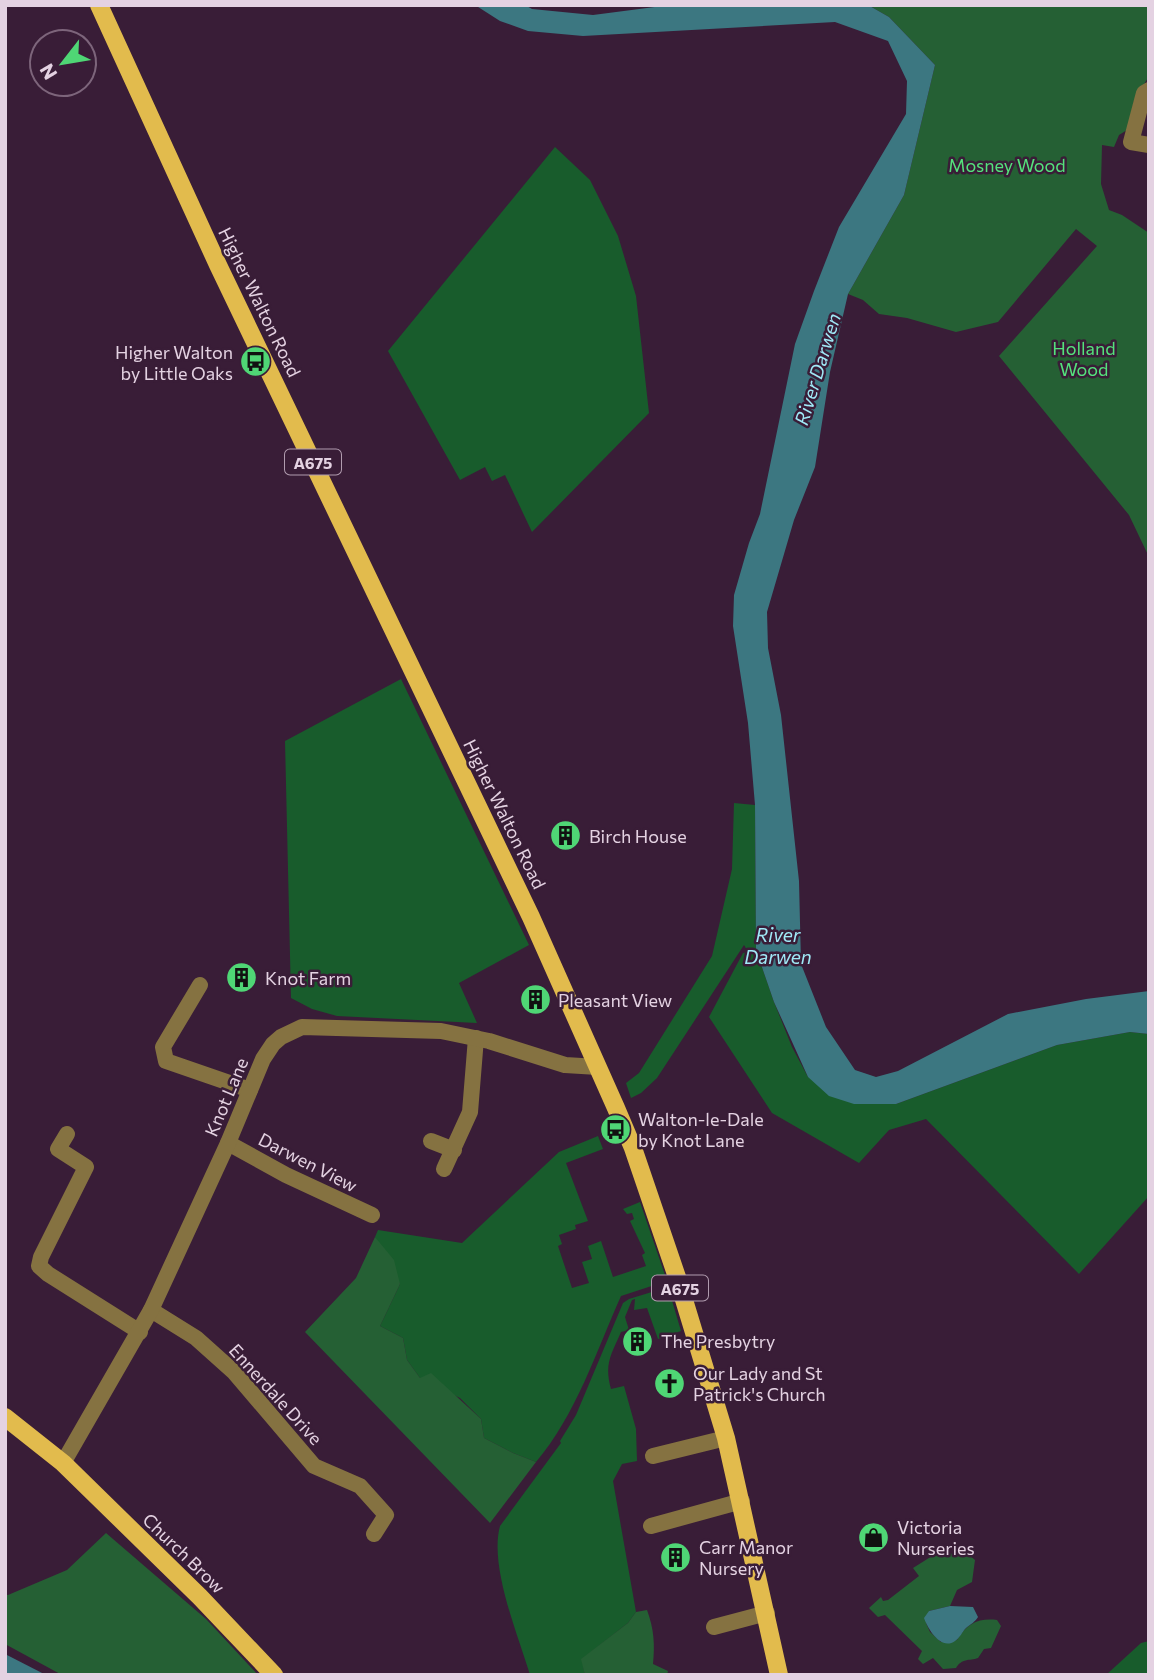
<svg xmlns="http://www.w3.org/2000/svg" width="1154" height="1680" font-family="Commissioner,sans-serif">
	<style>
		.green { fill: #185c2c }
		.forest { fill: #256034 }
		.water { fill: #3c7781 }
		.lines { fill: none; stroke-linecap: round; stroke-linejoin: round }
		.minor { stroke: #857241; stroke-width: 16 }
		.major { stroke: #e2bb4d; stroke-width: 18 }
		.labels { text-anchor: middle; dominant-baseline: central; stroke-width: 5; stroke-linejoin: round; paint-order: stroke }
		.shield { fill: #391d37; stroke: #b19caf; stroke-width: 2 }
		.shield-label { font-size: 16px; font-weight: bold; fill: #e4d2e2 }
		.park-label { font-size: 18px; fill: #54e27c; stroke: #391d37 }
		.street-label { font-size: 18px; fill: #e4d2e2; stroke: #391d37 }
		.poi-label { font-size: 18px; fill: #e4d2e2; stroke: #391d37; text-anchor: start }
		.water-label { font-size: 19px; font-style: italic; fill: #a0eaf7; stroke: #391d37 }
	</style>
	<rect width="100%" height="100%" fill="#391d37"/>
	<!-- green -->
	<g class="green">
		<polygon points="555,147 590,180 618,236 636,296 649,413 532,532 505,475 492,481 485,467 460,480 388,351"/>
		<polygon points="401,679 529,945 459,983 477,1023 337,1016 312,1009 291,998 285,741"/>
		<polygon points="734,803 755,805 756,950 774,1002 792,1047 808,1077 896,1104 1057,1045 1130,1032 1149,1034 1149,1196 1079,1274 926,1119 889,1130 859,1163 772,1113 709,1017 743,953 753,951 747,950 744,945 657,1078 641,1093 631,1098 626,1083 639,1073 712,956 732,869"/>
		<path d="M598,1136l5,13 -37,14 22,58 -13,4 1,4 -17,6 3,9 -4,2 14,42 17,-5 -7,-21 10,-3 -4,-13 13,-5 12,36 33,-11 -4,-11 3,-2 -15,-32 4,-2 -2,-6 -5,1 -4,-5 17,-7 27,79 -46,15c-25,56 -45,119 -85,166l-23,-9 -29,-15 -3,-19 -21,-21 -40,-20 -13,-18 -4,-22 -23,-12 20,-42 -25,-47 3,-7 84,13 97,-91z"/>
		<path d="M668,1287l13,44 -23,8 -11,-31 -13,2 1,-11 -3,1 -7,17 4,13 -8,2c-10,23 -17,32 -10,57l13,-3 12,43 1,32 -15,3 -9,17 23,131 -8,11 -46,36 3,16h-55c-12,-40 -41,-109 -30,-149l61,-83 -1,-2 16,-26 47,-112 6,-4z"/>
		<polygon points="1149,1641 1149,1675 1106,1675 1141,1643"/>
	</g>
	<!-- forest -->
	<g class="forest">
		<polygon points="868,5 1149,5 1149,76 1134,101 1127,130 1119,135 1114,147 1102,145 1101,184 1109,210 1122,215 1149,233 1149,557 1129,515 999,356 1097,246 1076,229 998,322 956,332 907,318 879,314 863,300 848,294 904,195 935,65 889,17"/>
		<polygon points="375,1237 394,1260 400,1284 380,1326 403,1338 407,1360 420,1378 431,1373 481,1419 484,1438 513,1453 536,1462 490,1523 305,1332 356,1278"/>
		<polygon points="106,1533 206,1619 258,1675 62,1675 5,1644 5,1595 8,1595 67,1570"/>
		<path d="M963,1550l12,10 -3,22 -15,8 -7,16 -21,5 -3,12 4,9 11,10 16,-2c10,-17 22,-22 40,-20l4,6 -10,22 -7,1 -6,9c-9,3 -16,0 -22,10l-13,1 -10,-11 -10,6 -5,-5 4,-8 -37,-36 -7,2 -9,-9 12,-11 2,4 5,-1 31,-24 -6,-8 27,-17 13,3z"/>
		<path d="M647,1610c7,19 8,34 6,54l15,7 -1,4h-82l-4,-16 47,-36 8,-11z"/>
	</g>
	<!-- water -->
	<g class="water">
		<polygon points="475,5 525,5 532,9 593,15 670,5 868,5 889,17 935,65 904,195 848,294 830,372 815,467 794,520 767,612 768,648 781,715 799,881 801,964 826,1027 855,1070 876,1077 898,1071 1008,1014 1086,999 1149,991 1149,1034 1130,1032 1057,1045 896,1104 854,1104 829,1096 808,1077 774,1002 756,950 755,805 748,723 733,626 734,595 749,543 760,514 795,344 814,291 839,227 906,114 907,81 888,41 835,22 583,36 528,31 500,21"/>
		<path d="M950,1606l23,1 5,10c-3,5 -7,7 -12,11 -4,4 -6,10 -11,13 -14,10 -27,-12 -31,-23l5,-7z"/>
		<polygon points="5,1654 46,1675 5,1675"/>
	</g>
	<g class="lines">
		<!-- minor -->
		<g class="minor">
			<polyline points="1149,90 1144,93 1131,142 1149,145"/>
			<polyline points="200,985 163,1047 166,1061 250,1090"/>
			<polyline points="67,1134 58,1149 86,1167 41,1257 39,1266 48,1274 140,1332"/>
			<polyline points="431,1141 454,1150"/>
			<polyline points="228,1143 286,1175 372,1215"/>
			<polyline points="444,1169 470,1112 476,1038"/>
			<polyline points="151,1310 196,1338 234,1372 314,1466 360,1486 386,1515 374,1534"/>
			<polyline points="653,1456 726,1438"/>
			<polyline points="63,1463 151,1310 228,1143 263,1059 273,1044 281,1037 302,1027 441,1031 489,1041 565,1065 598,1067"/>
			<polyline points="651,1526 742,1501"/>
			<polyline points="714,1627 767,1613"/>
		</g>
		<!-- major -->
		<g class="major">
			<polyline points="99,5 218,265 531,917 616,1108 633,1148 678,1280 726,1438 779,1675"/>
			<polyline points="5,1417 63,1463 200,1597 274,1675"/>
		</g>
	</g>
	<!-- icons -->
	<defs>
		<symbol id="bus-disc" viewBox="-11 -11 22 22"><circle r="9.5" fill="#4fd675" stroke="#391d37"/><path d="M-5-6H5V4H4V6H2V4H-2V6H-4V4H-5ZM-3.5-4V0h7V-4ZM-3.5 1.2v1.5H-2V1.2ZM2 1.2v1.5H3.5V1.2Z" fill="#111"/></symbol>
		<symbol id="building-disc" viewBox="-11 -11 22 22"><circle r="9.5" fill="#4fd675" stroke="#391d37"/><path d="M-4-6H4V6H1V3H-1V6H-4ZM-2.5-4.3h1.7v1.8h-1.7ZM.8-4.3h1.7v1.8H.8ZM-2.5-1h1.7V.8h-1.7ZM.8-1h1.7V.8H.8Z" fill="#111"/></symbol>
		<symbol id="church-disc" viewBox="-11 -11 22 22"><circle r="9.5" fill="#4fd675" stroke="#391d37"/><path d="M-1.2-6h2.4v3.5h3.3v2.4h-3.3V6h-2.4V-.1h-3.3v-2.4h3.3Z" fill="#111"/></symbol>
		<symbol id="shop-disc" viewBox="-11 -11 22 22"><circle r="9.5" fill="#4fd675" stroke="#391d37"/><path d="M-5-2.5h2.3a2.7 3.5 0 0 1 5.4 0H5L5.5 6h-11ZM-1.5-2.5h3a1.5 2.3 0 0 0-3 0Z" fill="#111"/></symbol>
	</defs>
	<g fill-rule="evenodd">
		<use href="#bus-disc" x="238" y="344" width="35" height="35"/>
		<use href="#building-disc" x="548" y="818" width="35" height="35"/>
		<use href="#building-disc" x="224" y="960" width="35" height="35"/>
		<use href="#building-disc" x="518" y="982" width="35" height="35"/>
		<use href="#bus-disc" x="598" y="1112" width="35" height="35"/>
		<use href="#building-disc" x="620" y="1324" width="35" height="35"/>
		<use href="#church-disc" x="652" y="1366" width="35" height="35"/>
		<use href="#shop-disc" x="856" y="1520" width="35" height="35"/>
		<use href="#building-disc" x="658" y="1540" width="35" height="35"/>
	</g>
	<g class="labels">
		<!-- shield labels -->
		<g class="shield">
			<rect x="285" y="449.5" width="56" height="25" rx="5"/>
			<rect x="652" y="1275.5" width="56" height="25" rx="5"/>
		</g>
		<g class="shield-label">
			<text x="313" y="462">A675</text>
			<text x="680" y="1288">A675</text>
		</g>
		<!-- park labels -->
		<g class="park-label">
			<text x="1007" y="165">Mosney Wood</text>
			<text x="1084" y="348">Holland<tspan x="1084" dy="21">Wood</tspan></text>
		</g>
		<!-- street labels -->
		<g class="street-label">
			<text transform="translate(260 302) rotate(64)">Higher Walton Road</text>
			<text transform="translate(505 814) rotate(64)">Higher Walton Road</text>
			<text transform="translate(226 1097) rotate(-67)">Knot Lane</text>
			<text transform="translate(308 1162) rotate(27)">Darwen View</text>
			<text transform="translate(276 1394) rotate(48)">Ennerdale Drive</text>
			<text transform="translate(184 1553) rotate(44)">Church Brow</text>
		</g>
		<!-- poi labels -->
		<g class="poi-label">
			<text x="233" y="352" text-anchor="end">Higher Walton<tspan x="233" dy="21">by Little Oaks</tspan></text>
			<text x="589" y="836">Birch House</text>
			<text x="265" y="978">Knot Farm</text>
			<text x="558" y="1000">Pleasant View</text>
			<text x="638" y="1119">Walton-le-Dale<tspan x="638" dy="21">by Knot Lane</tspan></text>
			<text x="661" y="1341">The Presbytry</text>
			<text x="693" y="1373">Our Lady and St<tspan x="693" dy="21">Patrick's Church</tspan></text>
			<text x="897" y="1527">Victoria<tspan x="897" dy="21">Nurseries</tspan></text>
			<text x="699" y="1547">Carr Manor<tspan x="699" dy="21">Nursery</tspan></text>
		</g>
		<!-- water labels -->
		<g class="water-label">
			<text transform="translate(817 369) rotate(-73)">River Darwen</text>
			<text x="778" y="934">River<tspan x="778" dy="22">Darwen</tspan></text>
		</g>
	</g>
	<!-- border -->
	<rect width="1154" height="1680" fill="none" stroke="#e4d2e2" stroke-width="14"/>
	<!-- north arrow -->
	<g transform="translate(63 63) rotate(239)"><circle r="33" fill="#391d37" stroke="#7d657b" stroke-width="2"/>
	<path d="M0-5L12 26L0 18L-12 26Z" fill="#4fd675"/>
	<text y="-10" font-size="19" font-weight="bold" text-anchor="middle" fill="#e4d2e2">N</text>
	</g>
</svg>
